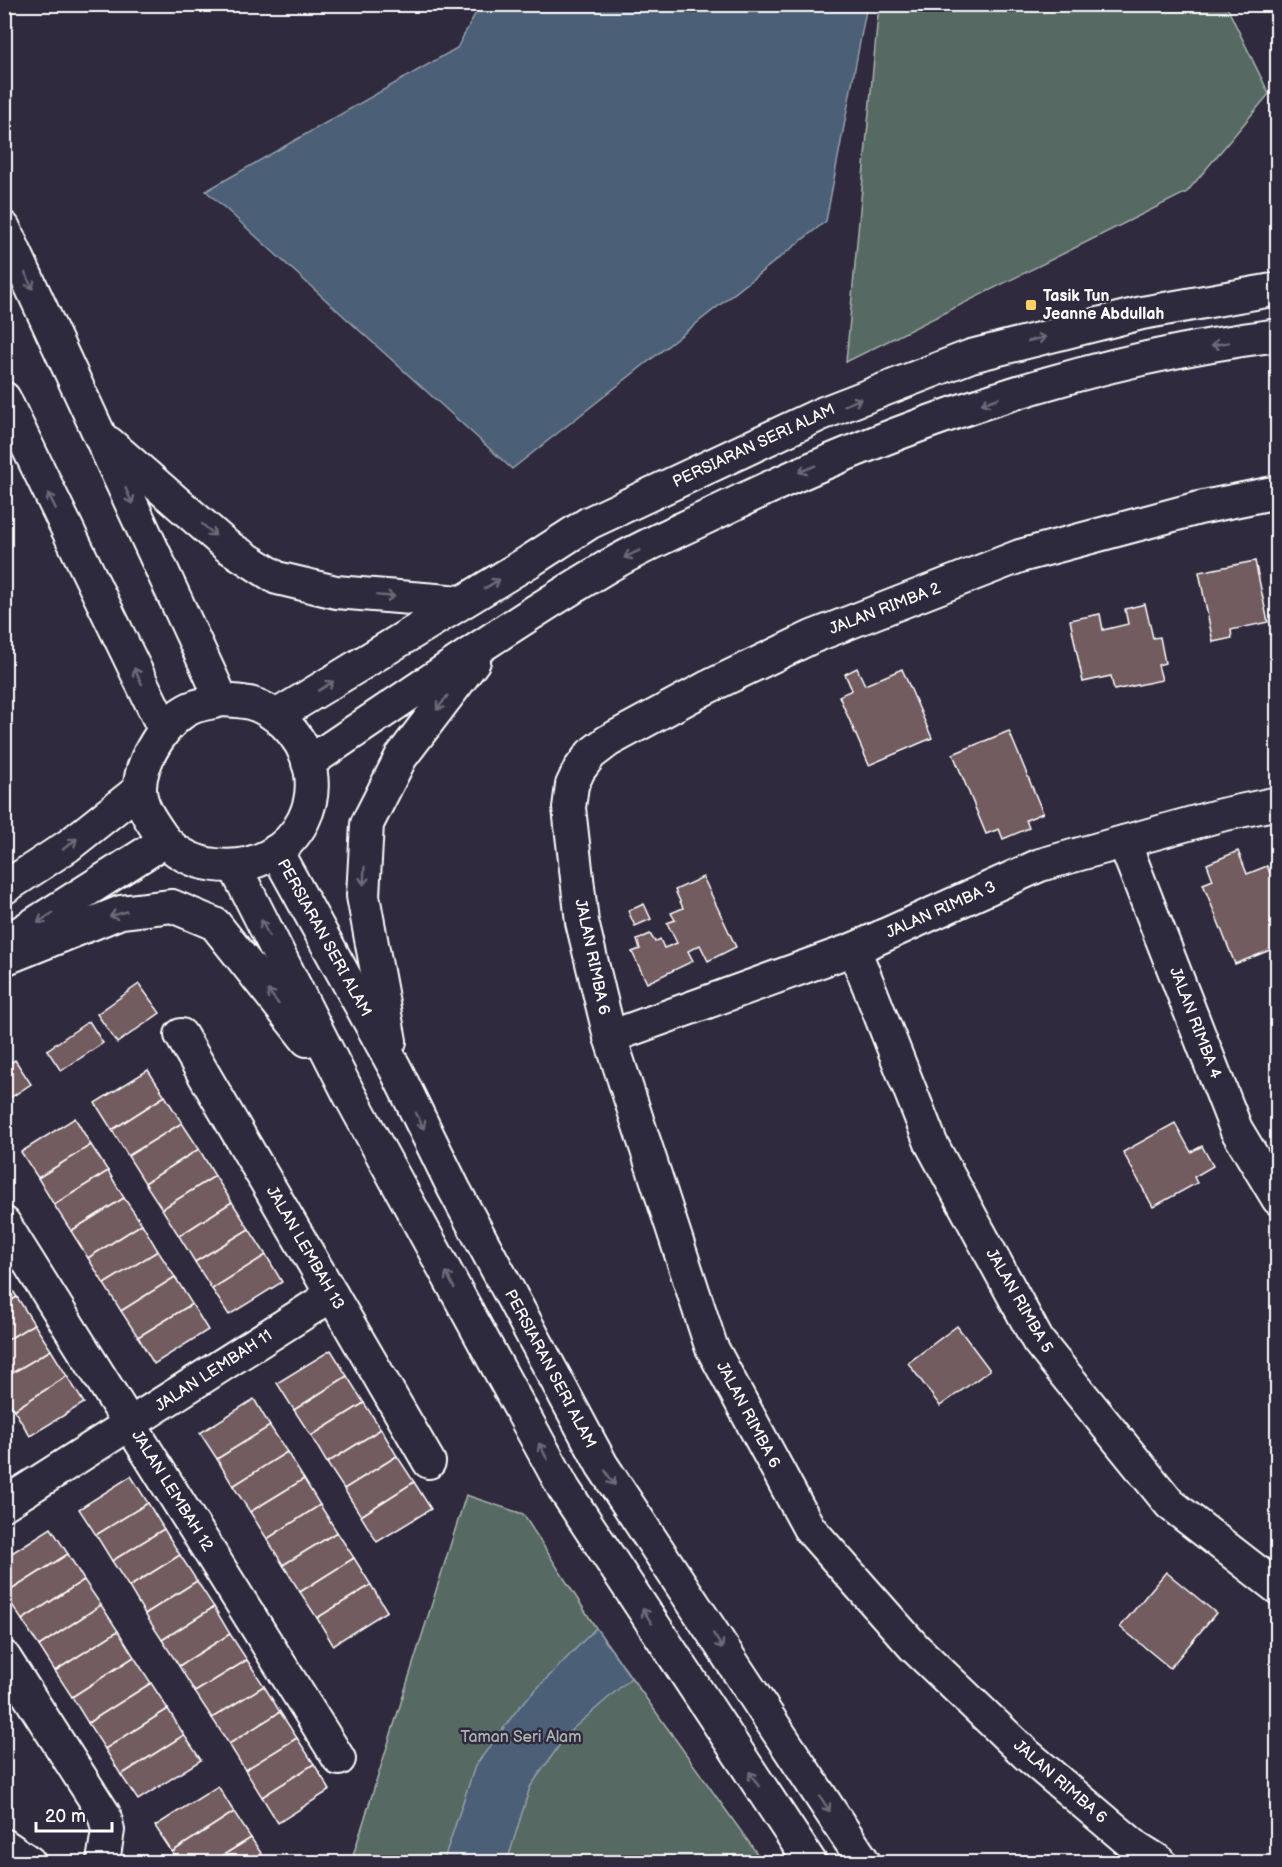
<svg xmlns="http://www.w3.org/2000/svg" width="1282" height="1867" font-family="'Balsamiq Sans',sans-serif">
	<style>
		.green { fill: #576a63; stroke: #abb4b1; stroke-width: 1.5 }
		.water { fill: #4c5f77; stroke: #949fad; stroke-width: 1.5 }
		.building { fill: #735c61; stroke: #fff; stroke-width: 1.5 }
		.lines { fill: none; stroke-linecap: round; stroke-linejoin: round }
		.minor-casing { stroke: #fff; stroke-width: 36 }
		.minor { stroke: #2f2a3d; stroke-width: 32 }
		.oneway { stroke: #6d6a77 }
		.poi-dot { fill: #ffd166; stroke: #2f2a3d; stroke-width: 2 }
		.labels { text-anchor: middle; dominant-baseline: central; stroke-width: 5; stroke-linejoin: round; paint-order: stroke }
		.poi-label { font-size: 16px; font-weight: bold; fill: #fff; stroke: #2f2a3d; text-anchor: start }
		.street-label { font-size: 16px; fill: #fff; stroke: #2f2a3d }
		.park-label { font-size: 16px; fill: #abb4b1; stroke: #2f2a3d }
	</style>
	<rect width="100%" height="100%" fill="#2f2a3d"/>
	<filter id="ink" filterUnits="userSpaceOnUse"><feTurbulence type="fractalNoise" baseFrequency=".0167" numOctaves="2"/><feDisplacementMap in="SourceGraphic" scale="12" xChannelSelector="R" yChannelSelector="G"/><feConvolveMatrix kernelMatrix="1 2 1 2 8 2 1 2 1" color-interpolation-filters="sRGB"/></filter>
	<g filter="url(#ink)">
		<!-- green -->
		<g class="green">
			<polygon points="879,4 1226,5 1269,94 1187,192 846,362"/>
			<polygon points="466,1495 523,1514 596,1628 763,1862 351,1862"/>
		</g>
		<!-- water -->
		<g class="water">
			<polygon points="480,5 867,5 826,221 512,469 206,191 457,48"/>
			<polygon points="596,1628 631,1678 568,1733 530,1787 507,1862 443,1862 475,1766 520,1706"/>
		</g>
		<!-- building -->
		<g class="building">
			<polygon points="1255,561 1268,622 1231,630 1232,638 1213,642 1199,572"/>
			<polygon points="1145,604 1153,638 1160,637 1165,663 1158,665 1162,680 1114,690 1111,676 1083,682 1070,620 1100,614 1103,630 1128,624 1125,609"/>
			<polygon points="857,668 865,685 902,669 932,738 869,765 839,696 852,690 845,674"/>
			<polygon points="1009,731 1043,813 1026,820 1029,828 1003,839 999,829 986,834 953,754"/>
			<polygon points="1238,851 1247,874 1267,866 1278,892 1278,947 1235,964 1203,884 1213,880 1207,864"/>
			<polygon points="703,877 736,947 708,961 700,945 688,951 693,961 647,983 632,952 640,949 637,940 650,934 655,942 660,939 664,948 677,943 667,923 675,920 671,913 683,908 675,890"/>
			<polygon points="644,904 651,919 635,926 628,911"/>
			<polygon points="139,984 160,1013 117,1043 97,1014"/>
			<polygon points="89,1021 103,1043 61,1071 47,1050"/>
			<polygon points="15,1060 31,1084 4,1102 4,1067"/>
			<polygon points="148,1070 165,1096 112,1130 95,1103"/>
			<polygon points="165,1096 182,1123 128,1156 112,1130"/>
			<polygon points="75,1118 91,1145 38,1178 21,1152"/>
			<polygon points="182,1123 199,1149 145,1183 128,1156"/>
			<polygon points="1175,1123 1191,1152 1202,1146 1213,1166 1194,1177 1197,1183 1153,1207 1123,1152"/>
			<polygon points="91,1145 108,1171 54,1205 38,1178"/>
			<polygon points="199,1149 215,1176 162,1209 145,1183"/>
			<polygon points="108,1171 124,1198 71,1231 54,1205"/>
			<polygon points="215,1176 232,1202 179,1236 162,1209"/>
			<polygon points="124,1198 142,1224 88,1258 71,1231"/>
			<polygon points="232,1202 249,1229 195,1262 179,1236"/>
			<polygon points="142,1224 158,1251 104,1284 88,1258"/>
			<polygon points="249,1229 266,1255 212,1289 195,1262"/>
			<polygon points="158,1251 175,1277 121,1311 104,1284"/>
			<polygon points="266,1255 282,1282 229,1315 212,1289"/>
			<polygon points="4,1277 17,1297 4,1305"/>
			<polygon points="175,1277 192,1304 138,1337 121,1311"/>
			<polygon points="17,1297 34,1324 4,1342 4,1305"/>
			<polygon points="192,1304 208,1330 154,1364 138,1337"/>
			<polygon points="34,1324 51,1350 4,1378 4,1342"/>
			<polygon points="957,1326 990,1370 940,1406 908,1363"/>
			<polygon points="51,1350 67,1376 14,1410 4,1395 4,1378"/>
			<polygon points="331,1350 347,1376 294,1410 277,1383"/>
			<polygon points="67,1376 84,1403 30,1436 14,1410"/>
			<polygon points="347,1376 364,1403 311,1436 294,1410"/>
			<polygon points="254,1399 270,1426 217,1459 200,1433"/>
			<polygon points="364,1403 381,1429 327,1463 311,1436"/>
			<polygon points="270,1426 287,1452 233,1486 217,1459"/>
			<polygon points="381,1429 397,1456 344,1489 327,1463"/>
			<polygon points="287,1452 304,1479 250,1512 233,1486"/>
			<polygon points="397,1456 414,1482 361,1516 344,1489"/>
			<polygon points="131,1476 148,1503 96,1535 79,1509"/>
			<polygon points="304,1479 320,1505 267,1539 250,1512"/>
			<polygon points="414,1482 431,1509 377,1542 361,1516"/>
			<polygon points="148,1503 164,1529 112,1561 96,1535"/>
			<polygon points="320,1505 337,1532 283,1565 267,1539"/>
			<polygon points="51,1528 68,1554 5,1594 4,1558"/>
			<polygon points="164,1529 180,1555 129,1587 112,1561"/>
			<polygon points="337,1532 354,1558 300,1592 283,1565"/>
			<polygon points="68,1554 84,1580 22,1620 5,1594"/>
			<polygon points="180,1555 197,1581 145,1614 129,1587"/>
			<polygon points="354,1558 371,1585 317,1618 300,1592"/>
			<polygon points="1166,1572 1216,1613 1170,1668 1120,1627"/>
			<polygon points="84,1580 101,1605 39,1646 22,1620"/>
			<polygon points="197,1581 214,1607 162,1640 145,1614"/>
			<polygon points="371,1585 387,1611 333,1645 317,1618"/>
			<polygon points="101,1605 118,1631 55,1671 39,1646"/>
			<polygon points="214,1607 230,1634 179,1666 162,1640"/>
			<polygon points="118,1631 134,1657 72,1697 55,1671"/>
			<polygon points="230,1634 247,1660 195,1692 179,1666"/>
			<polygon points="134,1657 151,1683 88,1723 72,1697"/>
			<polygon points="247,1660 264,1686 212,1718 195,1692"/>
			<polygon points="151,1683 168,1709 105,1749 88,1723"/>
			<polygon points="264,1686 280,1712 229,1744 212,1718"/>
			<polygon points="168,1709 184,1735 121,1775 105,1749"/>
			<polygon points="280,1712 297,1738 245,1770 229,1744"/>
			<polygon points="184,1735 201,1760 138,1800 121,1775"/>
			<polygon points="297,1738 314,1764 262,1797 245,1770"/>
			<polygon points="314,1764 330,1790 278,1823 262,1797"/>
			<polygon points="218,1786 234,1812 172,1852 155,1826"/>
			<polygon points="234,1812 251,1838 212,1862 178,1862 172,1852"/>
			<polygon points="251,1838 267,1862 212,1862"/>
		</g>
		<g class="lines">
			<defs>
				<g id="minor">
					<polyline points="4,228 222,700"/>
					<polyline points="4,398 164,729"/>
					<polyline points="109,443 227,546 277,578 336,592 461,602"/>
					<path d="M222,700c10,1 22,1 31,4 11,3 23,12 31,19 61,59 14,152 -69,142 -20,-2 -43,-13 -54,-30 -9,-13 -20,-28 -21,-45 -1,-28 26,-71 51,-82 9,-4 21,-5 31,-8z"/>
					<polyline points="276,716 530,561 589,523 821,414 971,356 1142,313 1278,289"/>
					<path d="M308,763c98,-66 195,-134 297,-195 33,-20 71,-36 106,-53 178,-87 369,-155 567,-180"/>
					<polyline points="1124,842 1236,1129 1278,1199"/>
					<polyline points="276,851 395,1068 454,1189 602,1465 864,1862"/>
					<polyline points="235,867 348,1092 564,1489 810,1862"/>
					<polyline points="4,888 68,846 140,789"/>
					<polyline points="4,943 165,841"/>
					<polyline points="854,949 931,1143 1038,1341 1170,1504 1278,1588"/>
					<polyline points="4,959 121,912 172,906 215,924 307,1040"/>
					<polyline points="181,1035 429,1462"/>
					<polyline points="610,1037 854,949 1040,865 1221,815 1278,803"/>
					<polyline points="390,1041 363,896 367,824 401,757 474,661"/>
					<polyline points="4,1223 339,1759"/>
					<polyline points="4,1504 332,1295"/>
					<polyline points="4,1657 104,1814 108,1830 103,1862"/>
					<polyline points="4,1845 29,1862"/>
					<polyline points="1160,1862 1136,1847 1026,1754 915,1648 809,1528 711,1346 610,1037 582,922 569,808 572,785 579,770 591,754 608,741 706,688 812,637 1020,556 1199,508 1278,492"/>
				</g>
			</defs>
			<!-- minor casing -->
			<use href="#minor" class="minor-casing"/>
			<!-- minor -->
			<use href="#minor" class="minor"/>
		</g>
		<!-- one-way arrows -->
		<defs><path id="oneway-shaft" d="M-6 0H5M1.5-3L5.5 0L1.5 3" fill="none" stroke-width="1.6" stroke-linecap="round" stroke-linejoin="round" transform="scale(1.5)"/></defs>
		<g class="oneway">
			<use href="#oneway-shaft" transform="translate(29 281) rotate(65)"/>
			<use href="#oneway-shaft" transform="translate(1037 339) rotate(-14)"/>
			<use href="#oneway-shaft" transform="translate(1220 344) rotate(170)"/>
			<use href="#oneway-shaft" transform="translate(990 401) rotate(161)"/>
			<use href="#oneway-shaft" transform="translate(853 402) rotate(-22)"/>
			<use href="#oneway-shaft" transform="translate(807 469) rotate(158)"/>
			<use href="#oneway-shaft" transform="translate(129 496) rotate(66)"/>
			<use href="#oneway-shaft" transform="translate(52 501) rotate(-116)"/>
			<use href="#oneway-shaft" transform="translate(209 530) rotate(41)"/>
			<use href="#oneway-shaft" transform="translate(632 554) rotate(154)"/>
			<use href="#oneway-shaft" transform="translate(492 584) rotate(-31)"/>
			<use href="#oneway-shaft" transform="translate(386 596) rotate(4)"/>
			<use href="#oneway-shaft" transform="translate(138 676) rotate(-116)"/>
			<use href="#oneway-shaft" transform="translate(326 686) rotate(-32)"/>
			<use href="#oneway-shaft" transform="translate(442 703) rotate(127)"/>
			<use href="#oneway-shaft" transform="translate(70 844) rotate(-37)"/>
			<use href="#oneway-shaft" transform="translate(364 876) rotate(93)"/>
			<use href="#oneway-shaft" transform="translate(118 914) rotate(163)"/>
			<use href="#oneway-shaft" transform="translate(45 918) rotate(147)"/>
			<use href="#oneway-shaft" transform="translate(265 928) rotate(-117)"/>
			<use href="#oneway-shaft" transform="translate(273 997) rotate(-128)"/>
			<use href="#oneway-shaft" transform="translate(420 1121) rotate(64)"/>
			<use href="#oneway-shaft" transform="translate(450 1280) rotate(-118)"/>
			<use href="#oneway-shaft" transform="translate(543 1451) rotate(-118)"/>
			<use href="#oneway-shaft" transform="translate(610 1478) rotate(57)"/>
			<use href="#oneway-shaft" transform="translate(647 1616) rotate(-123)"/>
			<use href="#oneway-shaft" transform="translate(718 1641) rotate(57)"/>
			<use href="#oneway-shaft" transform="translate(754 1779) rotate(-123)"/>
			<use href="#oneway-shaft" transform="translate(825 1804) rotate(57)"/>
		</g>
	</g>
	<!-- markers -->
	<rect class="poi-dot" x="1025" y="299" width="12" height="12" rx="3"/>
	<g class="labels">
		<!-- poi labels -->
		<g class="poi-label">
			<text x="1043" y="296">Tasik Tun<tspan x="1043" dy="18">Jeanne Abdullah</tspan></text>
		</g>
		<!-- street labels -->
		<g class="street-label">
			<text transform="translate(754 446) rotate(-25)">PERSIARAN SERI ALAM</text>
			<text transform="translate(885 609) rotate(-21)">JALAN RIMBA 2</text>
			<text transform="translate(941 910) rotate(-24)">JALAN RIMBA 3</text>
			<text transform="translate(324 938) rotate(61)">PERSIARAN SERI ALAM</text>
			<text transform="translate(592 957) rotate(78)">JALAN RIMBA 6</text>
			<text transform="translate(1195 1023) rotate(69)">JALAN RIMBA 4</text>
			<text transform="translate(305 1248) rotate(60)">JALAN LEMBAH 13</text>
			<text transform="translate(1019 1301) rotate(60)">JALAN RIMBA 5</text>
			<text transform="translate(550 1369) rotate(62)">PERSIARAN SERI ALAM</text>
			<text transform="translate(214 1371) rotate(-33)">JALAN LEMBAH 11</text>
			<text transform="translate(748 1415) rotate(62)">JALAN RIMBA 6</text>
			<text transform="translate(172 1491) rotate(58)">JALAN LEMBAH 12</text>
			<text transform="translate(1060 1782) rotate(41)">JALAN RIMBA 6</text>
		</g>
		<!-- park labels -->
		<g class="park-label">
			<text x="521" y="1737">Taman Seri Alam</text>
		</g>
	</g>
	<!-- margin -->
	<rect width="1282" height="1867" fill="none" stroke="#2f2a3d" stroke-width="24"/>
	<rect x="12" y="12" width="1258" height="1843" fill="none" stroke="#fff" stroke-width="2" filter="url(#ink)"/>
	<!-- scale -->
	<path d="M36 1822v9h76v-9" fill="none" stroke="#ffffff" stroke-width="3"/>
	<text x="45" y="1822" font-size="18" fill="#ffffff" stroke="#2f2a3d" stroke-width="4.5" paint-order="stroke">20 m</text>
</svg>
